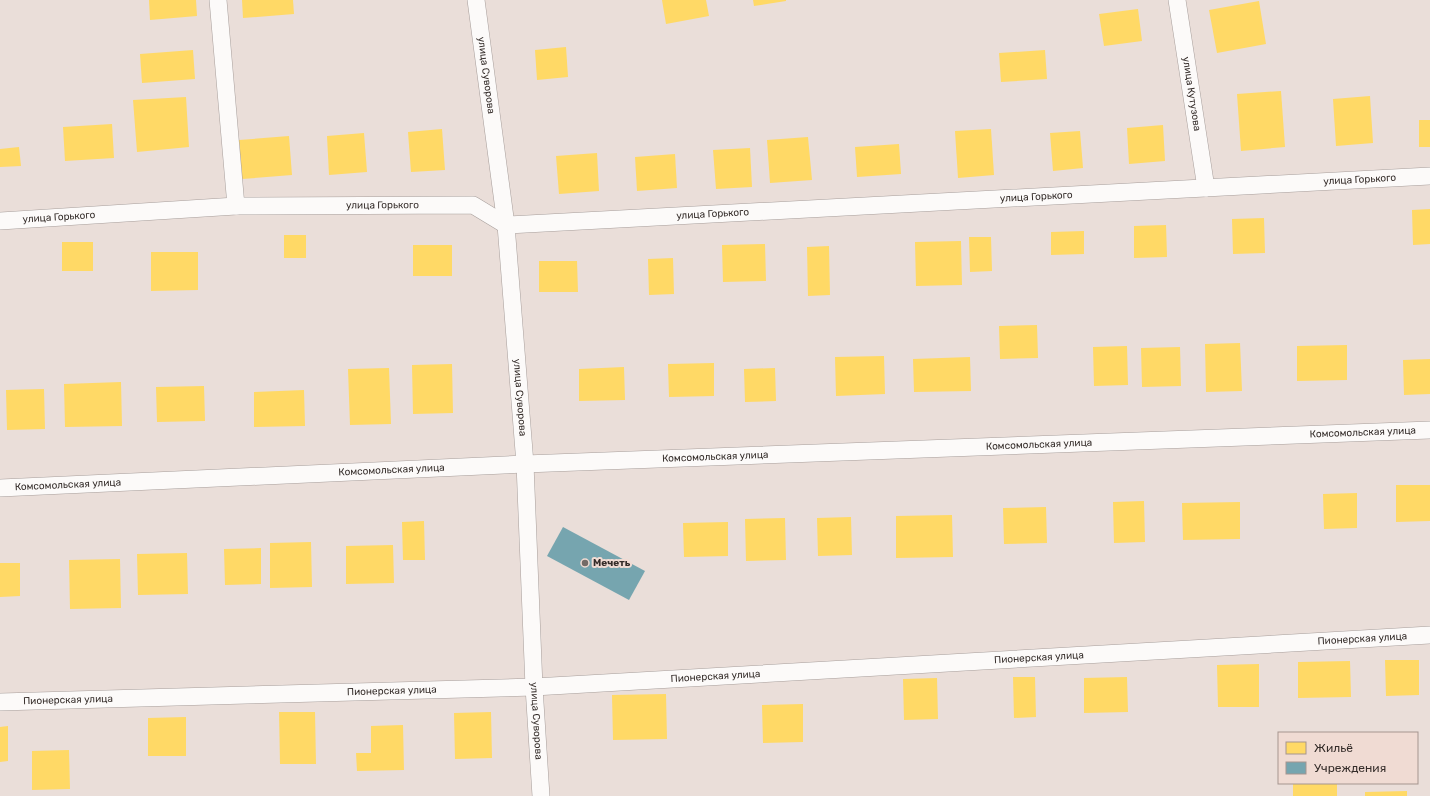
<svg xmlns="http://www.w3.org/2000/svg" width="1430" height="796" font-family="Rubik,sans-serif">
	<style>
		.homes { fill: #ffd966 }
		.public { fill: #76a5af }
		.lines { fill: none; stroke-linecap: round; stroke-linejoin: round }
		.minor-casing { stroke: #a79e9b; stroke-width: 18 }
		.minor { stroke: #fcfaf9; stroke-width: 17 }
		.poi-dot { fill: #746b67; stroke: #f0dbd3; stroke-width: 1.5 }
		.labels { text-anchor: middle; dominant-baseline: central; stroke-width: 4; stroke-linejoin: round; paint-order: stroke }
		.street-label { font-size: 10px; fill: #352d2a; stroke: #f0dbd3 }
		.poi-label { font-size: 10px; font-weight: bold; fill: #352d2a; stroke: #f0dbd3; text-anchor: start }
	</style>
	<rect width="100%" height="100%" fill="#eaded9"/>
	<!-- homes -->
	<g class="homes">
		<polygon points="149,0 196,0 197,16 150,20"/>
		<polygon points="242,0 293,0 294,14 243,18"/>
		<polygon points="662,0 706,0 709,16 666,24"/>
		<polygon points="753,0 786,0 786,1 754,6"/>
		<polygon points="1259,1 1266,44 1217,53 1209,10"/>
		<polygon points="1138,9 1142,41 1104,46 1099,14"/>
		<polygon points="566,47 568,77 537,80 535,50"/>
		<polygon points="193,50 195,79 142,83 140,54"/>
		<polygon points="1045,50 1047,79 1001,82 999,53"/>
		<polygon points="1281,91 1285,147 1241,151 1237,94"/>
		<polygon points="1370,96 1373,143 1336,146 1333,99"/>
		<polygon points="186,97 189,147 137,152 133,100"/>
		<rect x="1419" y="120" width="11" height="27"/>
		<polygon points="112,124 114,158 65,161 63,127"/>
		<polygon points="1163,125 1165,161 1129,164 1127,128"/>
		<polygon points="442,129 445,170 411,172 408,132"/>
		<polygon points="991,129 994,175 958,178 955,131"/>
		<polygon points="1080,131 1083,168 1053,171 1050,133"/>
		<polygon points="364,133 367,172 329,175 327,136"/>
		<polygon points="289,136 292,175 242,179 239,140"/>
		<polygon points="808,137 812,180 770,183 767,140"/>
		<polygon points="899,144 901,174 857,177 855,147"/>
		<polygon points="19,147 21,166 0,167 0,149"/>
		<polygon points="750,148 752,187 716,189 713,150"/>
		<polygon points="597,153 599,191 559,194 556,156"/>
		<polygon points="675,154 677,188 637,191 635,157"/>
		<polygon points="1430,209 1430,244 1413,245 1412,210"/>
		<polygon points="1264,218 1265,253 1233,254 1232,219"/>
		<polygon points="1166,225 1167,257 1134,258 1134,226"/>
		<polygon points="1084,231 1084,254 1051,255 1051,232"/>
		<rect x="284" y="235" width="22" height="23"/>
		<polygon points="969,237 991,237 992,271 970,272"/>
		<polygon points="961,241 962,285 916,286 915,242"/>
		<rect x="62" y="242" width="31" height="29"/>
		<polygon points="765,244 766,281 723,282 722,245"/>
		<rect x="413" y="245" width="39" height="31"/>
		<polygon points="829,246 830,295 808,296 807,247"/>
		<polygon points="151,252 198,252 198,290 151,291"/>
		<polygon points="673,258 674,294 649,295 648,259"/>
		<polygon points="539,261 577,261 578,292 539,292"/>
		<polygon points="1037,325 1038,358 1000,359 999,326"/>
		<polygon points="1240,343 1242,391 1206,392 1205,344"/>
		<polygon points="1347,345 1347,380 1297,381 1297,346"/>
		<polygon points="1127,346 1128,385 1094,386 1093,347"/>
		<polygon points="1180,347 1181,386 1142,387 1141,348"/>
		<polygon points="884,356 885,394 836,396 835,357"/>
		<polygon points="970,357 971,391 914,392 913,359"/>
		<polygon points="1430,359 1430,394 1404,395 1403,360"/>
		<polygon points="714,363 714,396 669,397 668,364"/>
		<polygon points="452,364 453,413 413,414 412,365"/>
		<polygon points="624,367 625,400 579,401 579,369"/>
		<polygon points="389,368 391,424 350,425 348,369"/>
		<polygon points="775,368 776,401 745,402 744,369"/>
		<polygon points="121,382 122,426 65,427 64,384"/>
		<polygon points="204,386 205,421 157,422 156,387"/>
		<polygon points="44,389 45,429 7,430 6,390"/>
		<polygon points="304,390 305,426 254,427 254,392"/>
		<polygon points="1396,485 1430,485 1430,521 1396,522"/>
		<polygon points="1357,493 1357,528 1324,529 1323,494"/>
		<polygon points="1144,501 1145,542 1114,543 1113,502"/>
		<polygon points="1240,502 1240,539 1183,540 1182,503"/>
		<polygon points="1046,507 1047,543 1004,544 1003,508"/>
		<polygon points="952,515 953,557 896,558 896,516"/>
		<polygon points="851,517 852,555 818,556 817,518"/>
		<polygon points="785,518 786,560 746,561 745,519"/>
		<polygon points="424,521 425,560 403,560 402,522"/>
		<polygon points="728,522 728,556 684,557 683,523"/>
		<polygon points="311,542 312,587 270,588 270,543"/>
		<polygon points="393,545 394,583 346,584 346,546"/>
		<polygon points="261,548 261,584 225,585 224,549"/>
		<polygon points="187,553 188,594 138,595 137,554"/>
		<polygon points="120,559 121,608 70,609 69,560"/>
		<polygon points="0,563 20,563 20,596 0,597"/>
		<polygon points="1385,660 1419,660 1419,695 1386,696"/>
		<polygon points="1350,661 1351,697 1298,698 1298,662"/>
		<polygon points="1259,664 1259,707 1218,707 1217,665"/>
		<polygon points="1013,677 1035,677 1036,717 1014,718"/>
		<polygon points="1127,677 1128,712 1084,713 1084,678"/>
		<polygon points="937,678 938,719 904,720 903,679"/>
		<polygon points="666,694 667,739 613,740 612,695"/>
		<polygon points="803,704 803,742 763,743 762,705"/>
		<polygon points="279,712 315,712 316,764 280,764"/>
		<polygon points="491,712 492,758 455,759 454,713"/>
		<polygon points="186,717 186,756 148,756 148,718"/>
		<polygon points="403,725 404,770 357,771 356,753 371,753 371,726"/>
		<polygon points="8,726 8,761 0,762 0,727"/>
		<polygon points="69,750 70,789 32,790 32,751"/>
		<rect x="1293" y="783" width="44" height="13"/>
		<polygon points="1407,791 1407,796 1365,796 1365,792"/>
	</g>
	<!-- public -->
	<polygon class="public" points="563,527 645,571 629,600 547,556"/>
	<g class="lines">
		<defs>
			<g id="minor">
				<polyline points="218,0 236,206"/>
				<path id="s1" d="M476,0l30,225 19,239 9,223 7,109"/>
				<path id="s2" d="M1177,0l29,188"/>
				<path id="s3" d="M0,221l236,-15 237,-1 33,20 924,-49"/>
				<path id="s4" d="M0,488l525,-24 905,-34"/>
				<path id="s5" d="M0,702l534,-15 896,-52"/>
			</g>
		</defs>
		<!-- minor casing -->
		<use href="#minor" class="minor-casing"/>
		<!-- minor -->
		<use href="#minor" class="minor"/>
	</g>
	<!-- markers -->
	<circle class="poi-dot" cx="585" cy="563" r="4"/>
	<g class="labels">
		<!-- street labels -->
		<g class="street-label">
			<text stroke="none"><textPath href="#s1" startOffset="76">улица Суворова</textPath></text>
			<text stroke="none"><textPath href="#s2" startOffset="95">улица Кутузова</textPath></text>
			<text stroke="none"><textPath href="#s3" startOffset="1367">улица Горького</textPath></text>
			<text stroke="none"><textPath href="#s3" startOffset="1043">улица Горького</textPath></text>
			<text stroke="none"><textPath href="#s3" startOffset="383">улица Горького</textPath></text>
			<text stroke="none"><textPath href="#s3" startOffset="719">улица Горького</textPath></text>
			<text stroke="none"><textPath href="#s3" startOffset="59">улица Горького</textPath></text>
			<text stroke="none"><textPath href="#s1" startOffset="400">улица Суворова</textPath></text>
			<text stroke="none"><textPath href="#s4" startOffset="1364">Комсомольская улица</textPath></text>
			<text stroke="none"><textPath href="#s4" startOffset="1040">Комсомольская улица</textPath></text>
			<text stroke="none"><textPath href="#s4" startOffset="716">Комсомольская улица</textPath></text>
			<text stroke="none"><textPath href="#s4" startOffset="392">Комсомольская улица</textPath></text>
			<text stroke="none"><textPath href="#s4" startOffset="68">Комсомольская улица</textPath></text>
			<text stroke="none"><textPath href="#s5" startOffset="1364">Пионерская улица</textPath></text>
			<text stroke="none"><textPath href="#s5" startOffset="1040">Пионерская улица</textPath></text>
			<text stroke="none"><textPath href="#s5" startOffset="716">Пионерская улица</textPath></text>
			<text stroke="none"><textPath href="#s5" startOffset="392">Пионерская улица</textPath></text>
			<text stroke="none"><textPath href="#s5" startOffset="68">Пионерская улица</textPath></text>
			<text stroke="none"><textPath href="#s1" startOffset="724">улица Суворова</textPath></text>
		</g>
		<!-- poi labels -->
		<g class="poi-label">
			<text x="593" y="563">Мечеть</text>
		</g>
	</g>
	<!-- legend -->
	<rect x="1278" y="732" width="140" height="52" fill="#f0dbd3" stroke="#a5958f"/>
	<rect x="1286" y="742" width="20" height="12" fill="#ffd966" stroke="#a5958f"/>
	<text x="1314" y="752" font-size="12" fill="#352d2a">Жильё</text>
	<rect x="1286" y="762" width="20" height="12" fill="#76a5af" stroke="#a5958f"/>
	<text x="1314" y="772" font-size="12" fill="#352d2a">Учреждения</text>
</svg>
